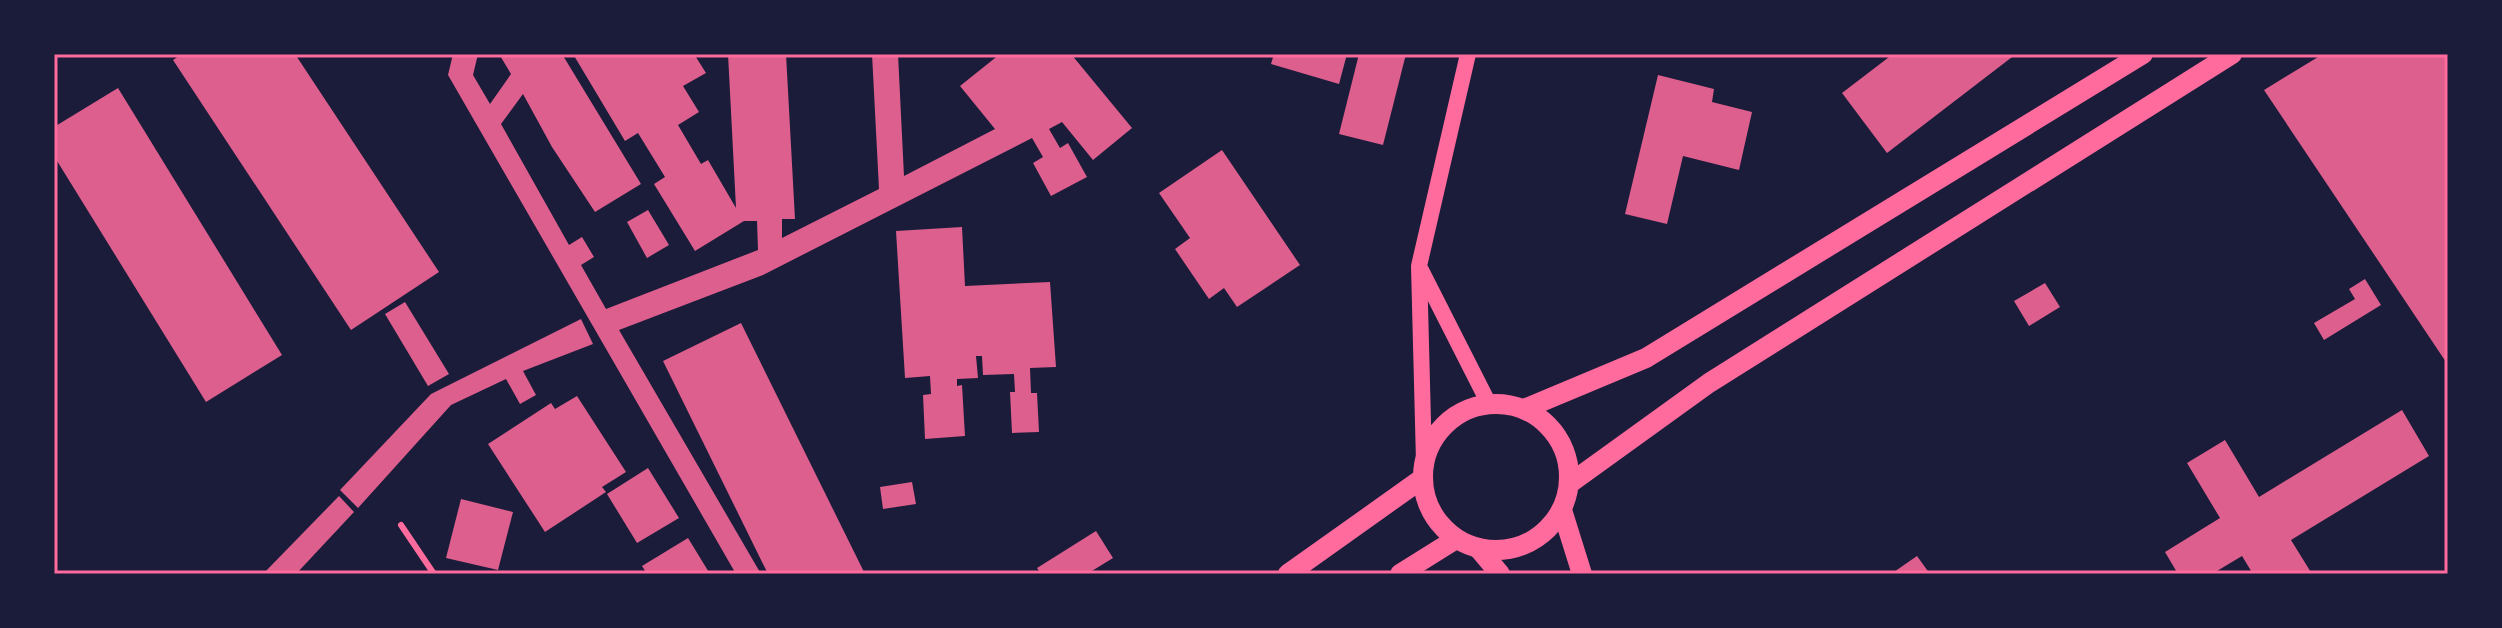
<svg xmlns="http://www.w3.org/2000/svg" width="2502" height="628" font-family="Rubik,sans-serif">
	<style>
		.building { fill: #dd5f8e }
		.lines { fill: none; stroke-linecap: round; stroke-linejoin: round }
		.service { stroke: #ff6b9d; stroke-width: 6 }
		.secondary { stroke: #ff6b9d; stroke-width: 16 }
		.primary { stroke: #ff6b9d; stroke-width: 20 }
		.neatline { fill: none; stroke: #ff6b9d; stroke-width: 3 }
	</style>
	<rect width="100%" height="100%" fill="#1b1b3a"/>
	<!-- building -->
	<g class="building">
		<polygon points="182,54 295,54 439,272 351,330 173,60"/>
		<polygon points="453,54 478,54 473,75 490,104 511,74 499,54 562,54 641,184 595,212 552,147 523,94 501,124 569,245 582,237 594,257 581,265 606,309 758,250 757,221 744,221 695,251 654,184 665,177 638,133 625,141 573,54 694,54 706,73 683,86 699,112 678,125 701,164 708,160 736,208 728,54 786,54 795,219 782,219 782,238 879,189 872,54 898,54 904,176 995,129 960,86 1000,54 1071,54 1132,128 1093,160 1062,122 1049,129 1060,148 1068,143 1087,177 1051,196 1033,163 1043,157 1032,138 763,275 619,330 761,574 736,574 448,75"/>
		<polygon points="1274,54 1347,54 1339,84 1271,64"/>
		<polygon points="1359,54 1406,54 1383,145 1339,134"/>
		<polygon points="1893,54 2016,54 1887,153 1842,93"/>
		<polygon points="2323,54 2448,54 2448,365 2264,90"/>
		<polygon points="1658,75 1714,89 1712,102 1752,112 1739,170 1683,156 1667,224 1625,214"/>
		<polygon points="118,88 282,355 206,402 54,156 54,127"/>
		<polygon points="1222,150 1300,265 1237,307 1224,288 1209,299 1175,249 1190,238 1159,193"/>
		<polygon points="648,210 669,245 647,258 627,222"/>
		<polygon points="962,227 965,286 1050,282 1056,367 1030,368 1031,393 1037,393 1039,432 1012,433 1010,392 1015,392 1014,374 983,375 982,356 976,356 978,378 957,379 957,386 962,385 965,436 925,439 923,395 931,394 930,376 905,378 896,231"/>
		<polygon points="2365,279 2381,305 2324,340 2314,323 2355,299 2349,289"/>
		<polygon points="2045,283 2060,307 2029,326 2014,301"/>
		<polygon points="405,302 449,374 428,386 385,314"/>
		<polygon points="581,319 593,344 523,371 536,395 520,404 506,379 451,405 358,508 340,490 431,394"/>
		<polygon points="741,323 865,574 768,574 663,361"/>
		<polygon points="577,396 626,472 602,487 606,492 545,532 488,444 551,403 555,409"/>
		<polygon points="2402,410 2429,456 2291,540 2312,574 2253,574 2242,556 2212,574 2178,574 2165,552 2220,518 2187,463 2225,440 2259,497"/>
		<polygon points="648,468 679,518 637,543 607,494"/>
		<polygon points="912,482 916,504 883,509 880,487"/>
		<polygon points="339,496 354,512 296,574 263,574"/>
		<polygon points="461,499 513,512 498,570 446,558"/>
		<polygon points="1096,531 1113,558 1087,574 1041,574 1037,568"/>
		<polygon points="688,538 710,574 647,574 642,566"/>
		<polygon points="1917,556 1930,574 1891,574"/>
	</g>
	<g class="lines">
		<!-- service -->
		<polyline class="service" points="401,525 434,574"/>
		<!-- secondary -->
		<g class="secondary">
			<polyline points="1421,270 1489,404"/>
			<polyline points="1424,462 1419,266 1468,54"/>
		</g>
		<!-- primary -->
		<g class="primary">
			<circle cx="1496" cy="477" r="73"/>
			<polyline points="1524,409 1646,358 2143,54"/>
			<polyline points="1569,484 1709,383 2232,54"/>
			<polyline points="1562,510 1582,574"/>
			<polyline points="1479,549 1500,574"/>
			<polyline points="1288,574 1423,478"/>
			<polyline points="1400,574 1456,539"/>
		</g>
	</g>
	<!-- border -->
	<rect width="2502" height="628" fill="none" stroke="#1b1b3a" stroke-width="112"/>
	<rect x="56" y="56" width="2390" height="516" class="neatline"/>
</svg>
